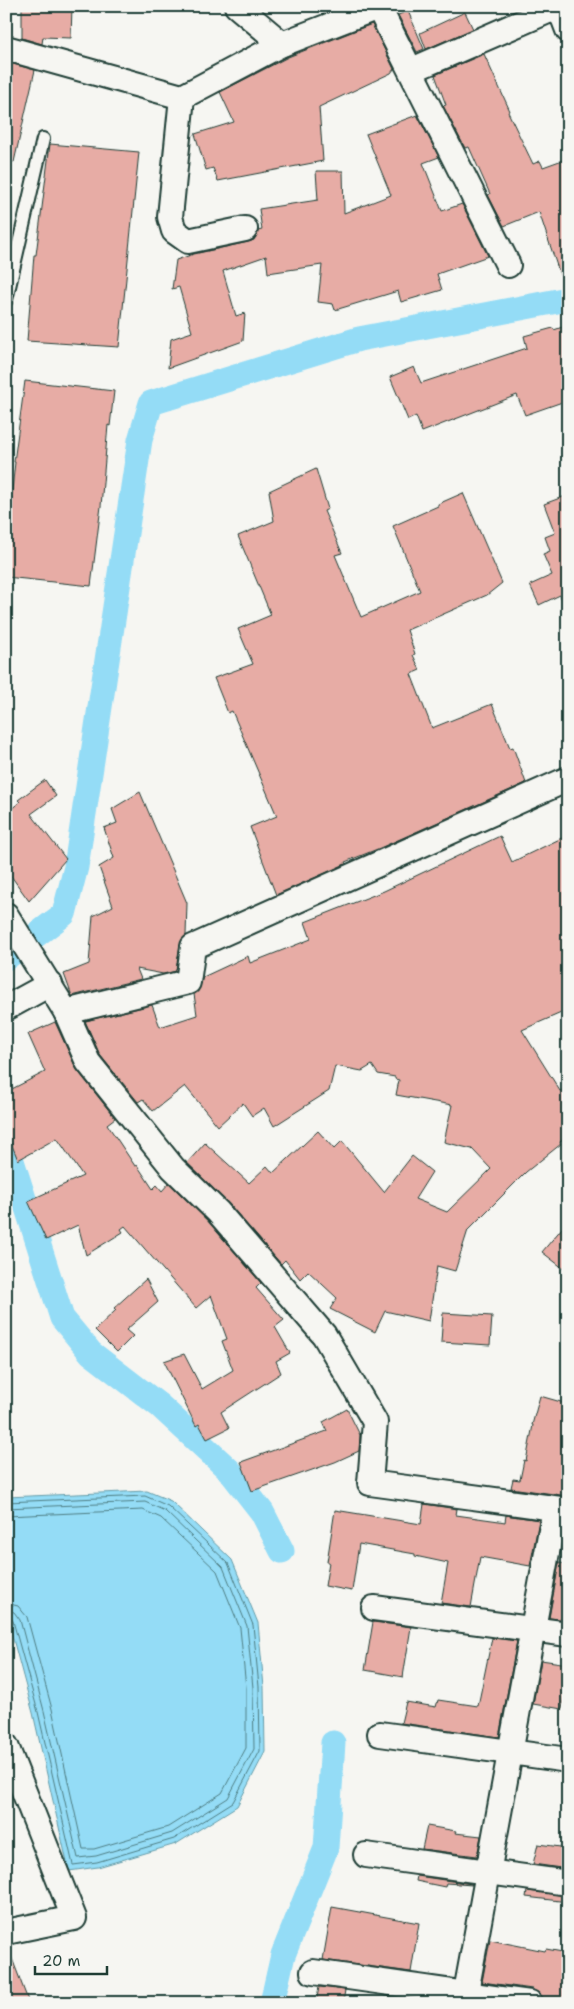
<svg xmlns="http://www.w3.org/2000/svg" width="574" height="2009" font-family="'Shantell Sans',sans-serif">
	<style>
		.water { fill: #94dcf6; stroke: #659ca8 }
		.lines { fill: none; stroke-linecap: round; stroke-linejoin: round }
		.shore { stroke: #4e7d82; stroke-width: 1 }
		.canal { stroke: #94dcf6; stroke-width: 25 }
		.building { fill: #e7aca5; stroke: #1f3d34 }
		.service-casing { stroke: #1f3d34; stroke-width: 16 }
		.minor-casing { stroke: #1f3d34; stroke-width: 28 }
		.service { stroke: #f6f6f2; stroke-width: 12 }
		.minor { stroke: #f6f6f2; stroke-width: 24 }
	</style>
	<rect width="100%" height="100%" fill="#f6f6f2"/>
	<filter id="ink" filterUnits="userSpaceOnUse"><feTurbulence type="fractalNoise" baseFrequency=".02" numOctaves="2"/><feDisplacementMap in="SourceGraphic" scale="10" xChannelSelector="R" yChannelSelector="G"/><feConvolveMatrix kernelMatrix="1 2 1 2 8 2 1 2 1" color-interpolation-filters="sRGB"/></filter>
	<g filter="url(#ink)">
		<!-- water -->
		<polygon class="water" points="147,1491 171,1501 232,1560 258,1623 264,1687 265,1752 237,1806 176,1844 98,1867 69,1871 33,1713 6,1613 6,1497"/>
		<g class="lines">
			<!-- shore -->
			<g class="shore">
				<polyline points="6,1502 145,1496 168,1506 228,1563 253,1625 259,1687 260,1751 233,1802 174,1839 97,1862 73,1865 38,1712 13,1621 11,1618 6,1617"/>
				<polyline points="6,1508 145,1502 165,1511 223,1567 247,1626 253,1688 254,1749 228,1798 172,1833 96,1856 78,1858 44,1711 20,1620 14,1612 6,1610"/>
				<polyline points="6,1516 143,1510 161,1518 217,1571 240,1628 246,1688 246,1748 222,1793 168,1827 94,1849 83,1849 52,1709 27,1617 18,1606 6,1603"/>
			</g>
			<!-- canal -->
			<g class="canal">
				<polyline points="6,958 64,914 76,867 140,440 151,403 359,339 568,299"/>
				<polyline points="6,1142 62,1318 91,1353 160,1406 230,1471 262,1512 282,1551"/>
				<polyline points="272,2003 283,1955 326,1848 333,1743"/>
			</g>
		</g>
		<!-- building -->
		<g class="building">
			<polygon points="22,6 72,6 71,38 43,37 42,44 22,38"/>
			<polygon points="408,11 424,49 417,52 398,15"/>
			<polygon points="465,12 473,29 426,49 420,33"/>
			<polygon points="372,24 394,69 391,73 319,107 323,161 218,181 213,168 206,170 195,134 234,122 220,92 288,57"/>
			<polygon points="484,54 510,111 508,112 533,164 540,161 543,167 568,158 568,287 564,287 539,212 504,226 488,195 490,194 469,147 465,148 443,106 446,105 435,75"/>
			<polygon points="6,62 35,70 14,162 6,161"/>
			<polygon points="417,115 439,157 423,163 442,211 462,204 488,256 437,274 442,290 401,302 398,291 335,310 333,304 318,302 322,265 268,273 266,256 223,271 236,316 245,313 243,341 168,368 171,339 192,332 179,287 172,289 176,260 194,254 248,242 254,240 258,231 262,230 259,209 318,200 316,171 343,171 344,213 391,195 366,134"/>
			<polygon points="50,144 139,152 119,347 27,341 34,255 36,255"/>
			<polygon points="568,325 568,400 525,415 517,395 422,432 416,416 408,420 390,377 414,367 421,383 527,348 524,336 553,328 554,330"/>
			<polygon points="25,381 114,391 110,426 108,425 101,506 91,586 6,577 6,547 15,462 14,462"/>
			<polygon points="316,469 328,509 324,511 342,553 335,555 361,617 420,591 393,526 438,506 438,504 463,493 502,583 487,595 407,630 415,654 413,655 420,670 411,674 432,728 492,704 510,748 513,747 526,783 380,848 345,862 346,864 276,895 250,827 277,816 232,711 228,713 214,678 253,664 238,629 271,615 238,536 274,521 269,491"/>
			<polygon points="568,495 568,612 567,612 560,595 539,605 530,585 552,575 543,554 550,551 545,537 555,533 544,504"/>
			<polygon points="45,780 56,796 31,814 66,859 29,901 6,869 6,813 20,802 18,800"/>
			<polygon points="140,792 187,903 186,935 180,945 176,971 163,974 137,969 141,979 72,996 64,974 89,964 93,916 113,906 99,867 114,858 104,828 117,823 112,809"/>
			<polygon points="568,835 568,1010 522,1030 560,1091 568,1087 568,1134 560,1142 561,1144 526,1172 468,1230 455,1271 437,1266 429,1321 385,1311 375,1332 330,1309 337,1298 308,1271 300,1279 285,1260 281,1264 228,1203 187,1163 205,1143 249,1183 267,1166 273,1173 318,1131 334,1149 342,1141 384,1192 412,1156 432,1172 415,1199 447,1212 491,1169 472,1149 444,1142 452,1105 396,1095 399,1080 395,1079 395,1077 378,1074 372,1065 362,1071 335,1066 329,1091 274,1126 264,1108 252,1116 243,1103 218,1126 185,1086 153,1111 143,1099 138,1102 100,1055 85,1021 152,1005 160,1027 197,1015 194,994 198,991 203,977 248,956 250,963 311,939 305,922 384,891 500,836 512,862"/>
			<polygon points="55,1022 77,1070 115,1118 107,1124 135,1166 137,1165 153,1189 157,1185 162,1191 169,1183 208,1221 261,1283 256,1288 284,1320 275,1327 290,1353 276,1361 281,1373 221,1412 229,1428 207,1439 199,1424 196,1426 164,1361 184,1354 202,1389 233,1370 222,1341 227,1339 211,1295 196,1308 125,1226 121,1229 123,1232 86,1255 78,1225 46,1240 28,1201 83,1176 57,1138 18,1160 6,1131 6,1092 45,1072 28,1034"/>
			<polygon points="568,1221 568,1272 542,1252"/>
			<polygon points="146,1279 158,1302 126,1330 133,1336 117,1352 95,1330 116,1310 114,1308"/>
			<polygon points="443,1313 492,1316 490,1345 441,1342"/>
			<polygon points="540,1396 568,1404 568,1496 511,1488 513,1479 520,1480 524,1460 526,1461 533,1425 532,1425"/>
			<polygon points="347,1409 360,1435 359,1451 335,1462 252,1491 241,1462 327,1431 323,1422"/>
			<polygon points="424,1504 457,1509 456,1515 499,1521 505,1522 506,1515 539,1520 530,1566 480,1557 471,1607 441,1603 448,1563 415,1556 415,1554 359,1544 352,1591 325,1586 329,1562 327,1562 335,1510 421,1524"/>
			<polygon points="559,1563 568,1564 568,1620 549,1618"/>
			<polygon points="373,1622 411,1627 403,1677 365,1670"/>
			<polygon points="492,1638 517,1641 499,1737 401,1723 406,1702 436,1707 438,1700 478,1706"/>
			<polygon points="541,1660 568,1664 568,1676 562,1709 533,1704"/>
			<polygon points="427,1826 456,1831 455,1833 481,1836 477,1856 422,1849"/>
			<polygon points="538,1844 568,1848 568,1869 533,1864"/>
			<polygon points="417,1876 472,1884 472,1885 446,1883 445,1887 416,1881"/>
			<polygon points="527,1891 568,1896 568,1902 526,1897"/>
			<polygon points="332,1907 419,1923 411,1972 323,1960"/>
			<polygon points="490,1940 545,1951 546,1949 568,1953 568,1984 563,2003 543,2001 539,1993 532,1989 482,1982"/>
			<polygon points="6,1948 8,1948 29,2003 6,2003"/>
			<polygon points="319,1987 345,1990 343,2003 316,2003"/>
		</g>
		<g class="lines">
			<defs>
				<polyline id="service" points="6,300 43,139"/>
				<g id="minor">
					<polyline points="237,6 282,44"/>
					<polyline points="378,6 508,265"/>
					<polyline points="6,48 182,97 282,44 378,7"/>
					<polyline points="412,70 548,11 555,9 563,17 568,30"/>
					<polyline points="182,97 170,217 174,231 188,241 245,229"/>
					<polyline points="6,915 66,1012 88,1062 173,1168 218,1212 324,1335 375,1422 370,1483 568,1510"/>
					<polyline points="6,1008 50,984"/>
					<polyline points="66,1012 188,982 193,947 568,779"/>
					<polyline points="374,1608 568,1634"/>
					<polyline points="380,1734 568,1760"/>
					<polyline points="6,1746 74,1918 6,1932"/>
					<polyline points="366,1855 568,1883"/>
					<polyline points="313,1972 530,2003"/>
					<polyline points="464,2003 555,1509"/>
				</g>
			</defs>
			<!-- service casing -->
			<use href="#service" class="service-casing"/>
			<!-- minor casing -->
			<use href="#minor" class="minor-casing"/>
			<!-- service -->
			<use href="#service" class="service"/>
			<!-- minor -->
			<use href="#minor" class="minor"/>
		</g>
	</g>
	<!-- margin -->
	<rect width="574" height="2009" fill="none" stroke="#f6f6f2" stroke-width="25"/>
	<rect x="12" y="12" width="549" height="1984" fill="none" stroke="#1f3d34" stroke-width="2" filter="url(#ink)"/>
	<!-- scale -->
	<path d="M35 1966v8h72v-8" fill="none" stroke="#1f3d34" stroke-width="2.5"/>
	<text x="42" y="1966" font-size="15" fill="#1f3d34" stroke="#f6f6f2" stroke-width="4" paint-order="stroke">20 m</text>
</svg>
